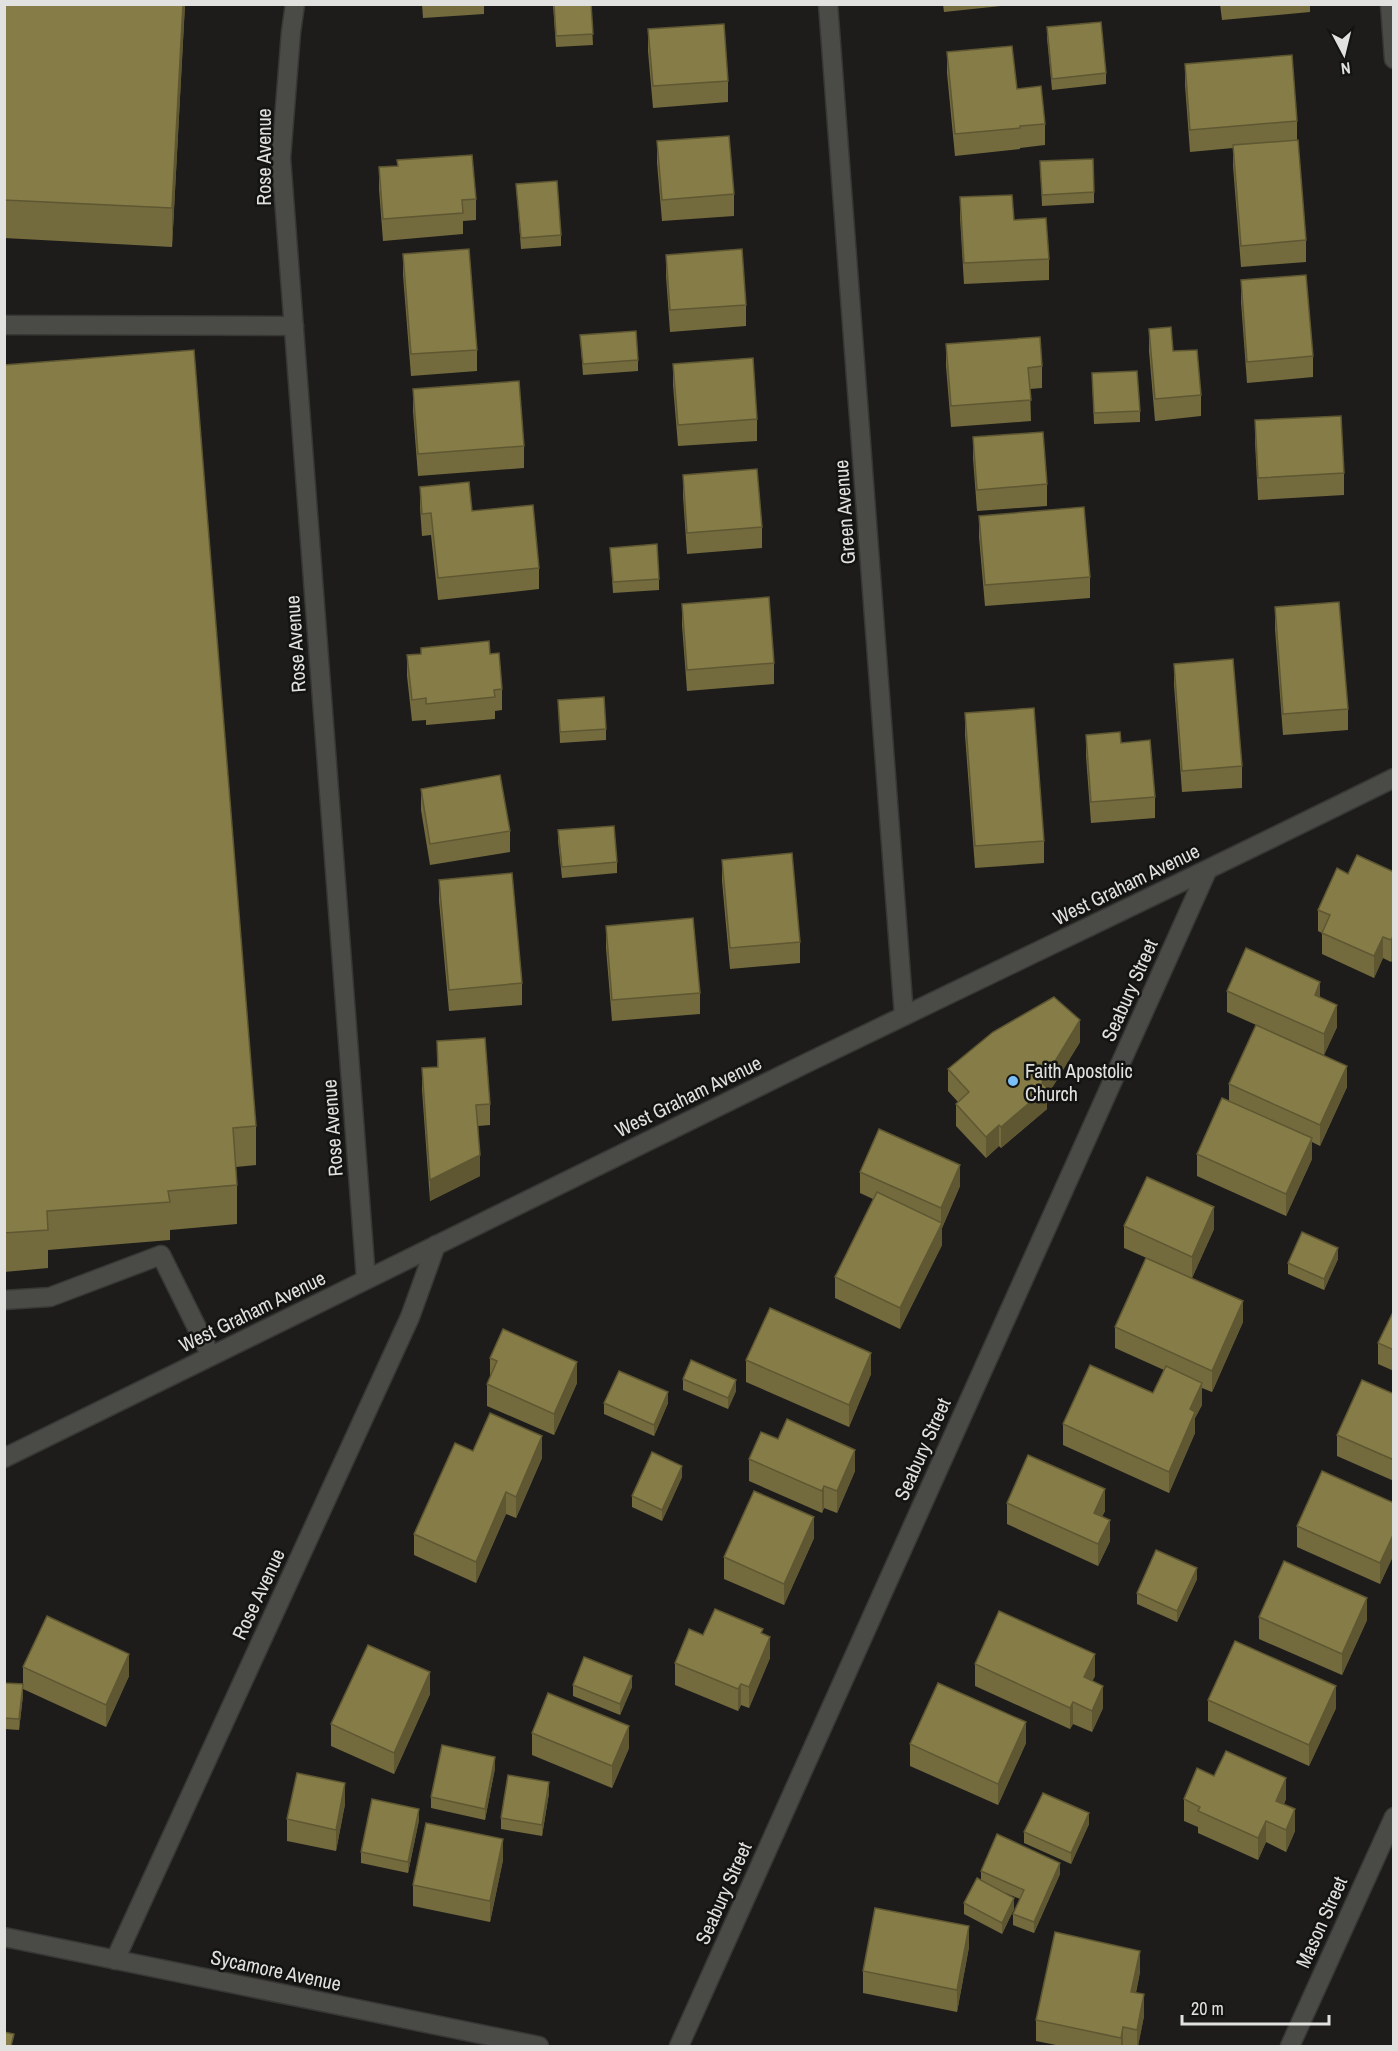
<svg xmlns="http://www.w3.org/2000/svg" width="1398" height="2051" font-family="'Archivo Narrow',sans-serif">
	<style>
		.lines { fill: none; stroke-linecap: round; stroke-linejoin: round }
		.minor-casing { stroke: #373735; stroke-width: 21 }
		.minor { stroke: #4a4a47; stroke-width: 18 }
		.wall { fill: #736b3e }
		.shaded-wall { fill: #5e5732 }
		.building { fill: #867c48; stroke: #5e5732; stroke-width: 1.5 }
		.poi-dot { fill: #7abff8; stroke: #131311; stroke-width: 2 }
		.labels { text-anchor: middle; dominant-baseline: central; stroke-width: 5; stroke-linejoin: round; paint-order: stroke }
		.street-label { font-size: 20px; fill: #e1e1df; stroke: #131311 }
		.poi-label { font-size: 20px; fill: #e1e1df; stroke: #131311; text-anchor: start }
	</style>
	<rect width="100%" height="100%" fill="#1d1c1a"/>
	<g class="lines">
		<defs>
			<g id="minor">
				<polyline points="295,4 291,32 281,158 366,1279"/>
				<polyline points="828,4 904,1016"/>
				<polyline points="1390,4 1394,59"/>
				<polyline points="4,325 294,326"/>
				<polyline points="4,1300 50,1297 161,1255 211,1356"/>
				<path d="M4,1458c300,-148 599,-297 900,-442 163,-79 327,-157 490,-238"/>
				<polyline points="4,1937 539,2046"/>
				<polyline points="115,1960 410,1317 436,1245"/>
				<polyline points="679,2046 1207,871"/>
				<polyline points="1290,2046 1394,1817"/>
			</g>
		</defs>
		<!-- minor casing -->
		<use href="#minor" class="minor-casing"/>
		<!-- minor -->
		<use href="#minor" class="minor"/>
	</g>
	<!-- wall -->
	<g class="wall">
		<polygon points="4,4 185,4 172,247 4,238"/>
		<polygon points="422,4 484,4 484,14 423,18"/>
		<polygon points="553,4 591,4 593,45 556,47"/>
		<polygon points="943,4 1001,4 1001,6 944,12"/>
		<polygon points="1220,4 1310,4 1310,12 1222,20"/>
		<polygon points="1047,27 1106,73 1106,84 1052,90 1047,38"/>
		<polygon points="648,29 728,81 728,102 653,108 648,51"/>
		<polygon points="947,52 1017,89 1045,124 1045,145 1020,148 1020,149 955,156 947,73"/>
		<polygon points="1185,64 1297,121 1297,140 1306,240 1306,262 1241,267 1233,166 1233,148 1190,152 1185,85"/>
		<polygon points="657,141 734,194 734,216 662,221 657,163"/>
		<polygon points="397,160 476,199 476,220 463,221 463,234 383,241 379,189 379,167 397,166"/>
		<polygon points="1040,161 1094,192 1094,203 1042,206"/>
		<polygon points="516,184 561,235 561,246 521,249"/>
		<polygon points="960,197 1014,220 1049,259 1049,280 964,284 960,218"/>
		<polygon points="403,254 477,350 477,371 411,376 403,275"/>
		<polygon points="666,255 746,305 746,326 670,332 666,276"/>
		<polygon points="1241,280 1313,356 1313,377 1247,383 1241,302"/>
		<polygon points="1149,329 1173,351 1201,395 1201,416 1155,421 1149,351"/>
		<polygon points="580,335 638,360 638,371 583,375"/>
		<polygon points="946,344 1042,366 1042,388 1030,389 1031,421 951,427 946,366"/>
		<polygon points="673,364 757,419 757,441 678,446 673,385"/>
		<polygon points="4,365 256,1126 256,1165 236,1167 237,1185 237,1224 170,1230 170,1240 48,1250 48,1268 4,1272"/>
		<polygon points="1092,373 1140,411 1140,422 1094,424"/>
		<polygon points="413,389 524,446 524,468 418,476 413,411"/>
		<polygon points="1255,420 1344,473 1344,495 1258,500 1255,442"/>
		<polygon points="973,437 1047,484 1047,506 977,511 973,458"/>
		<polygon points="683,475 762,527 762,548 687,554 683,496"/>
		<polygon points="420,487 539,568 539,589 438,600 431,535 422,536 420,508"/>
		<polygon points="979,516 1090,577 1090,598 985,606 979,537"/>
		<polygon points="610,548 659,579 659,590 613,593"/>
		<polygon points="682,604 774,663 774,684 687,691 682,625"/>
		<polygon points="1275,607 1348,709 1348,730 1283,735 1275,629"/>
		<polygon points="421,648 490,654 502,689 502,710 495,711 495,719 426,725 426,720 412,721 407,676 407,655 421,654"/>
		<polygon points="1174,664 1242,766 1242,788 1182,792 1174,685"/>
		<polygon points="558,700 606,729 606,740 560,743"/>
		<polygon points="965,713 1044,841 1044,863 975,868 965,735"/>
		<polygon points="1086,735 1121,743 1155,797 1155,818 1091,823 1086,756"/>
		<polygon points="421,789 510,831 510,852 430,865 421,810"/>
		<polygon points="558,830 617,862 617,873 562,878 558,841"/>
		<polygon points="722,860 800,942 800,963 730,969 722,881"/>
		<polygon points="1394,872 1394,956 1391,962 1383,958 1374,978 1322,954 1322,933 1318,931 1318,910 1348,874"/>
		<polygon points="439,880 522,983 522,1005 449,1011 439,901"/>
		<polygon points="606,926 700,993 700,1014 612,1021 606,948"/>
		<polygon points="1227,991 1320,998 1337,1027 1324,1055 1227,1012"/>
		<polygon points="437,1041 490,1104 490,1125 478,1126 480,1176 430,1201 422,1090 422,1068 437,1067"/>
		<polygon points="1080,1042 1047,1096 1047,1109 1001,1148 999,1146 986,1158 956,1126 956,1104 958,1102 948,1091 948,1069"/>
		<polygon points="1229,1084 1347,1087 1320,1146 1312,1142 1312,1159 1286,1216 1197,1176 1197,1154 1229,1101"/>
		<polygon points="860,1172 960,1186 942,1228 942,1245 900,1329 835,1298 835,1277 873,1199 860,1193"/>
		<polygon points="1124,1226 1214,1229 1192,1278 1124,1248"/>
		<polygon points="1338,1259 1324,1290 1288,1274 1288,1263"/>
		<polygon points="1394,1310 1394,1371 1378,1364 1378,1343"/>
		<polygon points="1243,1322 1212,1392 1202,1388 1202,1405 1195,1418 1195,1433 1169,1493 1063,1445 1063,1424 1153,1393 1164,1370 1115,1348 1115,1327"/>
		<polygon points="490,1358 577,1383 554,1435 487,1406 487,1384 490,1377"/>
		<polygon points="746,1360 871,1374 849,1427 746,1382"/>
		<polygon points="683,1379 736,1391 728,1409 683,1390"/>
		<polygon points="1394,1394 1394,1481 1337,1456 1337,1435"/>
		<polygon points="604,1403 668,1403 654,1436 604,1414"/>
		<polygon points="778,1439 855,1471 837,1513 824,1508 822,1513 749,1481 749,1459"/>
		<polygon points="473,1451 542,1458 516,1518 506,1514 476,1583 414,1555 414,1534"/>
		<polygon points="682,1477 662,1521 632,1507 632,1496"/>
		<polygon points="1007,1503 1105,1511 1102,1516 1110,1541 1098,1566 1007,1524"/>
		<polygon points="1394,1503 1394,1554 1380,1584 1297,1547 1297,1526"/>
		<polygon points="814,1538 784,1605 724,1579 724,1557"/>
		<polygon points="1197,1579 1177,1622 1137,1604 1137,1593"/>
		<polygon points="1259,1617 1367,1620 1342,1675 1259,1639"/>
		<polygon points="763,1634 770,1658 749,1708 741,1705 738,1711 675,1685 675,1663 703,1635"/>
		<polygon points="975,1664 1095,1676 1092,1681 1103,1708 1092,1732 1073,1724 1070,1729 975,1686"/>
		<polygon points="23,1667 129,1676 106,1727 23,1689"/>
		<polygon points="4,1683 23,1695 19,1730 4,1729"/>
		<polygon points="573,1685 632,1687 620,1715 573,1696"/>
		<polygon points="430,1694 394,1774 331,1746 331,1724"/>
		<polygon points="1208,1700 1336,1708 1309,1766 1208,1721"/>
		<polygon points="532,1733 629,1748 612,1788 532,1755"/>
		<polygon points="1026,1743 998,1805 910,1766 910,1744"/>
		<polygon points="495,1768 485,1820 431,1808 431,1797"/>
		<polygon points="1214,1776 1286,1799 1284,1804 1295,1831 1286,1852 1266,1842 1258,1860 1198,1833 1198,1827 1184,1821 1184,1799"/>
		<polygon points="549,1793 542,1836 501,1829 501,1818"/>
		<polygon points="345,1804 336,1851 287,1841 287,1819"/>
		<polygon points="419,1820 408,1873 361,1863 361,1852"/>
		<polygon points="1089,1824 1071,1864 1024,1843 1024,1832"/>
		<polygon points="503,1860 490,1922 413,1906 413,1885"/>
		<polygon points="981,1871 1060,1874 1034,1933 1013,1925 1013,1914 1020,1899 992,1887 1014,1909 1002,1934 964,1914 964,1903 981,1881"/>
		<polygon points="969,1947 957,2012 863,1993 863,1971"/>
		<polygon points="1140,1972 1136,1993 1144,2016 1138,2046 1061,2046 1036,2041 1036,2020"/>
	</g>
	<!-- shaded-wall -->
	<g class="shaded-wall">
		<polygon points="183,4 185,4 172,247 172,208"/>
		<polygon points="1394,935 1394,956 1391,962 1391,940"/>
		<polygon points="1383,937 1383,958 1374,978 1374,956"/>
		<polygon points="1320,982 1320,1003 1315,995"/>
		<polygon points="1337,1005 1337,1027 1324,1055 1324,1034"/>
		<polygon points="1080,1020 1080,1042 1047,1096 1047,1109 1001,1148 1001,1127 1042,1083"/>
		<polygon points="1347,1066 1347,1087 1320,1146 1320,1125"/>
		<polygon points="999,1125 999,1146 986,1158 986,1137"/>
		<polygon points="1312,1138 1312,1159 1286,1216 1286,1194"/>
		<polygon points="480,1155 480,1176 430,1201 430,1180"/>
		<polygon points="960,1165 960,1186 942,1228 942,1245 900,1329 900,1308 941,1225 941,1208"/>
		<polygon points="1214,1207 1214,1229 1192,1278 1192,1257"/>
		<polygon points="1338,1248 1338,1259 1324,1290 1324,1279"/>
		<polygon points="1243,1301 1243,1322 1212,1392 1212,1371"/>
		<polygon points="871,1353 871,1374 849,1427 849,1405"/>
		<polygon points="577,1362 577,1383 554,1435 554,1414"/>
		<polygon points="736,1380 736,1391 728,1409 728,1398"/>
		<polygon points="1202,1383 1202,1405 1195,1418 1195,1433 1169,1493 1169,1472 1190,1409"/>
		<polygon points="668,1392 668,1403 654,1436 654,1425"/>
		<polygon points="542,1436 542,1458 516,1518 516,1497"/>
		<polygon points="855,1450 855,1471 837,1513 837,1491"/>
		<polygon points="682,1466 682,1477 662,1521 662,1510"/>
		<polygon points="824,1486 824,1508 822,1513 822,1491"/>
		<polygon points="1105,1489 1105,1511 1094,1534 1094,1513"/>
		<polygon points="506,1492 506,1514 476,1583 476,1562"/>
		<polygon points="814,1517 814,1538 784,1605 784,1584"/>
		<polygon points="1110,1520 1110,1541 1098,1566 1098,1544"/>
		<polygon points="1394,1533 1394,1554 1380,1584 1380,1563"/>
		<polygon points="1197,1568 1197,1579 1177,1622 1177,1611"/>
		<polygon points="1367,1598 1367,1620 1342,1675 1342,1654"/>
		<polygon points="770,1637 770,1658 749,1708 749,1687"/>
		<polygon points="129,1654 129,1676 106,1727 106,1705"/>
		<polygon points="1095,1654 1095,1676 1084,1698 1084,1677"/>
		<polygon points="430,1672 430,1694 394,1774 394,1753"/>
		<polygon points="632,1676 632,1687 620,1715 620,1704"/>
		<polygon points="23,1684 23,1695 19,1730 19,1719"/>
		<polygon points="741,1684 741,1705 738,1711 738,1689"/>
		<polygon points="1103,1686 1103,1708 1092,1732 1092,1711"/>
		<polygon points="1336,1686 1336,1708 1309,1766 1309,1745"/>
		<polygon points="1073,1702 1073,1724 1070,1729 1070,1708"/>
		<polygon points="1026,1722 1026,1743 998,1805 998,1784"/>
		<polygon points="629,1726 629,1748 612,1788 612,1766"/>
		<polygon points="495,1757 495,1768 485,1820 485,1809"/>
		<polygon points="1286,1778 1286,1799 1276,1822 1276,1801"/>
		<polygon points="549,1782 549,1793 542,1836 542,1825"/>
		<polygon points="345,1783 345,1804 336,1851 336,1830"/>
		<polygon points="419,1809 419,1820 408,1873 408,1862"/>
		<polygon points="1295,1809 1295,1831 1286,1852 1286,1830"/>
		<polygon points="1089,1813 1089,1824 1071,1864 1071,1853"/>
		<polygon points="1266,1821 1266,1842 1258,1860 1258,1838"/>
		<polygon points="503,1839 503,1860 490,1922 490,1901"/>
		<polygon points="1060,1863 1060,1874 1034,1933 1034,1922"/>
		<polygon points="1014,1898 1014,1909 1002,1934 1002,1923"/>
		<polygon points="969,1926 969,1947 957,2012 957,1990"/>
		<polygon points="1140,1951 1140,1972 1131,2013 1131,1992"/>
		<polygon points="1144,1994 1144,2016 1138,2046 1137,2046 1137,2030"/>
		<polygon points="1123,2027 1123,2046 1121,2046 1121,2038"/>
	</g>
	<!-- building -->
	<g class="building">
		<polygon points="4,4 183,4 172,208 4,200"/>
		<polygon points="554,4 591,4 593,34 556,36"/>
		<polygon points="1101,22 1106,73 1052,79 1047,27"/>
		<polygon points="724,24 728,81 653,86 648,29"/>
		<polygon points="1012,46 1017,89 1041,86 1045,124 1020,126 1020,128 955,134 947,52"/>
		<polygon points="1292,55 1297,121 1190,130 1185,64"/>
		<polygon points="729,136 734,194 662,200 657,141"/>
		<polygon points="1298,140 1306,240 1241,246 1233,145"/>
		<polygon points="472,155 476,199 462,200 463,213 383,219 379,167 398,166 397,160"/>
		<polygon points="1093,159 1094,192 1042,195 1040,161"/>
		<polygon points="557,181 561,235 521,238 516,184"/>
		<polygon points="1012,195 1014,220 1046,218 1049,259 964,263 960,197"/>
		<polygon points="469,249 477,350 411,354 403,254"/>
		<polygon points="742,249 746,305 670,310 666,255"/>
		<polygon points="1306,275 1313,356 1247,362 1241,280"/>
		<polygon points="1171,327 1173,351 1197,350 1201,395 1155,399 1149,329"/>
		<polygon points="636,331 638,360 583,364 580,335"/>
		<polygon points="1040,337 1042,366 1028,368 1031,400 951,406 946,344"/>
		<polygon points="194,350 256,1126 233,1128 237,1185 168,1191 170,1202 47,1211 48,1230 4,1233 4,365"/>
		<polygon points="753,358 757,419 678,425 673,364"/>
		<polygon points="1137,371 1140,411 1094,413 1092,373"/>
		<polygon points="519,381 524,446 418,454 413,389"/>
		<polygon points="1341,416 1344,473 1258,478 1255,420"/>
		<polygon points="1043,432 1047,484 977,490 973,437"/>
		<polygon points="757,469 762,527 687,533 683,475"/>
		<polygon points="469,482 472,511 533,505 539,568 438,578 431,513 422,514 420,487"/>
		<polygon points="1084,507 1090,577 985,585 979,516"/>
		<polygon points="657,544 659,579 613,582 610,548"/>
		<polygon points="769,597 774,663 687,670 682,604"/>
		<polygon points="1339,602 1348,709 1283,714 1275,607"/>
		<polygon points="489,641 490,654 499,653 502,689 494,690 495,697 426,704 426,698 412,700 407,655 421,654 421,648"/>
		<polygon points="1233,659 1242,766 1182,771 1174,664"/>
		<polygon points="604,697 606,729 560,732 558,700"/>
		<polygon points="1034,708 1044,841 975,846 965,713"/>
		<polygon points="1120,732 1121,743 1150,740 1155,797 1091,802 1086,735"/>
		<polygon points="500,775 510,831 430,844 421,789"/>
		<polygon points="614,826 617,862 562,867 558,830"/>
		<polygon points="792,853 800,942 730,948 722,860"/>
		<polygon points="1357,855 1394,872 1394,935 1391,940 1383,937 1374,956 1322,933 1330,915 1318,910 1337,868 1348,874"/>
		<polygon points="512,873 522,983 449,990 439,880"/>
		<polygon points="693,918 700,993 612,1000 606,926"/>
		<polygon points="1246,948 1320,982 1315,995 1337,1005 1324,1034 1227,991"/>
		<polygon points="1054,997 1080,1020 1042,1083 1047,1088 1001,1127 999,1125 986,1137 956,1104 969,1092 948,1069 993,1032"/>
		<polygon points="1256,1025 1347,1066 1320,1125 1229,1084"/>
		<polygon points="485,1038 490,1104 476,1105 480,1155 430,1180 422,1068 438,1067 437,1041"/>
		<polygon points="1222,1098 1312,1138 1286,1194 1197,1154"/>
		<polygon points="879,1129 960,1165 941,1208 860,1172"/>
		<polygon points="1147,1177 1214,1207 1192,1257 1124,1226"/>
		<polygon points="877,1192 942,1223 900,1308 835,1277"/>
		<polygon points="1302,1232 1338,1248 1324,1279 1288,1263"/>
		<polygon points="1146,1258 1243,1301 1212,1371 1115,1327"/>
		<polygon points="770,1308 871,1353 849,1405 746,1360"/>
		<polygon points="1394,1310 1394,1350 1378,1343"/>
		<polygon points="503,1329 577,1362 554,1414 487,1384 497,1361 490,1358"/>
		<polygon points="691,1360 736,1380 728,1398 683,1379"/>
		<polygon points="1090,1365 1153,1393 1166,1366 1202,1383 1190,1409 1195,1412 1169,1472 1063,1424"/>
		<polygon points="619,1371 668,1392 654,1425 604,1403"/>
		<polygon points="1362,1380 1394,1394 1394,1460 1337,1435"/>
		<polygon points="490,1413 542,1436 516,1497 506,1492 476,1562 414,1534 455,1443 473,1451"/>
		<polygon points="787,1419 855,1450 837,1491 824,1486 822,1491 749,1459 761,1432 778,1439"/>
		<polygon points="652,1452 682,1466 662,1510 632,1496"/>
		<polygon points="1028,1455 1105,1489 1094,1513 1110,1520 1098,1544 1007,1503"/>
		<polygon points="1322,1471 1394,1503 1394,1533 1380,1563 1297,1526"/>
		<polygon points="754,1491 814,1517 784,1584 724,1557"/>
		<polygon points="1156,1550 1197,1568 1177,1611 1137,1593"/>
		<polygon points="1284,1561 1367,1598 1342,1654 1259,1617"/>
		<polygon points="715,1609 763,1629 761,1633 770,1637 749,1687 741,1684 738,1689 675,1663 689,1629 703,1635"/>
		<polygon points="999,1611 1095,1654 1084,1677 1103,1686 1092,1711 1073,1702 1070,1708 975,1664"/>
		<polygon points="47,1616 129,1654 106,1705 23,1667"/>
		<polygon points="1235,1641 1336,1686 1309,1745 1208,1700"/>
		<polygon points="368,1645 430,1672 394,1753 331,1724"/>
		<polygon points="584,1657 632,1676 620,1704 573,1685"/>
		<polygon points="4,1683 23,1684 19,1719 4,1718"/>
		<polygon points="938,1683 1026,1722 998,1784 910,1744"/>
		<polygon points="548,1693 629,1726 612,1766 532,1733"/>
		<polygon points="442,1745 495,1757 485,1809 431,1797"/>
		<polygon points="1226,1751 1286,1778 1276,1801 1295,1809 1286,1830 1266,1821 1258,1838 1198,1811 1200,1807 1184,1799 1197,1768 1214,1776"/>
		<polygon points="297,1773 345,1783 336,1830 287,1819"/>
		<polygon points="508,1775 549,1782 542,1825 501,1818"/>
		<polygon points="1043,1793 1089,1813 1071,1853 1024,1832"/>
		<polygon points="372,1799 419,1809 408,1862 361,1852"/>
		<polygon points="426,1823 503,1839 490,1901 413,1885"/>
		<polygon points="997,1834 1060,1863 1034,1922 1013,1914 1024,1890 981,1871"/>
		<polygon points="977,1878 1014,1898 1002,1923 964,1903"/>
		<polygon points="875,1908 969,1926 957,1990 863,1971"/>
		<polygon points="1055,1932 1140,1951 1131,1992 1144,1994 1137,2030 1123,2027 1121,2038 1036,2020"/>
		<polygon points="4,2032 14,2034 11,2046 4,2046"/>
	</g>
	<!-- markers -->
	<circle class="poi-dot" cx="1013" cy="1081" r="6"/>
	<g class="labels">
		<!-- street labels -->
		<g class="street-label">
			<text transform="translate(263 157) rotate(-90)">Rose Avenue</text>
			<text transform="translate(844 512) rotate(-94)">Green Avenue</text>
			<text transform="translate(295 644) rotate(-94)">Rose Avenue</text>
			<text transform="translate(1126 884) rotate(-26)">West Graham Avenue</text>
			<text transform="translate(1129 990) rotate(-66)">Seabury Street</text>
			<text transform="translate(688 1096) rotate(-26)">West Graham Avenue</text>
			<text transform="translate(332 1128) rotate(-94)">Rose Avenue</text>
			<text transform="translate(252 1311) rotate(-26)">West Graham Avenue</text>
			<text transform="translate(922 1449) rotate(-66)">Seabury Street</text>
			<text transform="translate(258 1594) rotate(-65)">Rose Avenue</text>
			<text transform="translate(723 1893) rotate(-66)">Seabury Street</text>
			<text transform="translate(1321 1922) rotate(-66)">Mason Street</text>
			<text transform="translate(276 1970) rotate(12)">Sycamore Avenue</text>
		</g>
		<!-- poi labels -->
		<g class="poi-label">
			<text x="1025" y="1070">Faith Apostolic<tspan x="1025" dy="23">Church</tspan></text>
		</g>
	</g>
	<!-- border -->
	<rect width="1398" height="2051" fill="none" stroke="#e1e1df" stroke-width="12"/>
	<!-- north arrow -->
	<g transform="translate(1344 54) rotate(173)" stroke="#131311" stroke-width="4.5" paint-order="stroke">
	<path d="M0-4.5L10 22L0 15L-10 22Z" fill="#e1e1df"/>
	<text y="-9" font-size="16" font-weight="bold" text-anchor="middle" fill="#e1e1df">N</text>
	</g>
	<!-- scale -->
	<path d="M1182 2015v9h147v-9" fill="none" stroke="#e1e1df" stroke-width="3"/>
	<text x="1191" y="2015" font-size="18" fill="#e1e1df" stroke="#131311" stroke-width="4.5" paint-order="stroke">20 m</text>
</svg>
